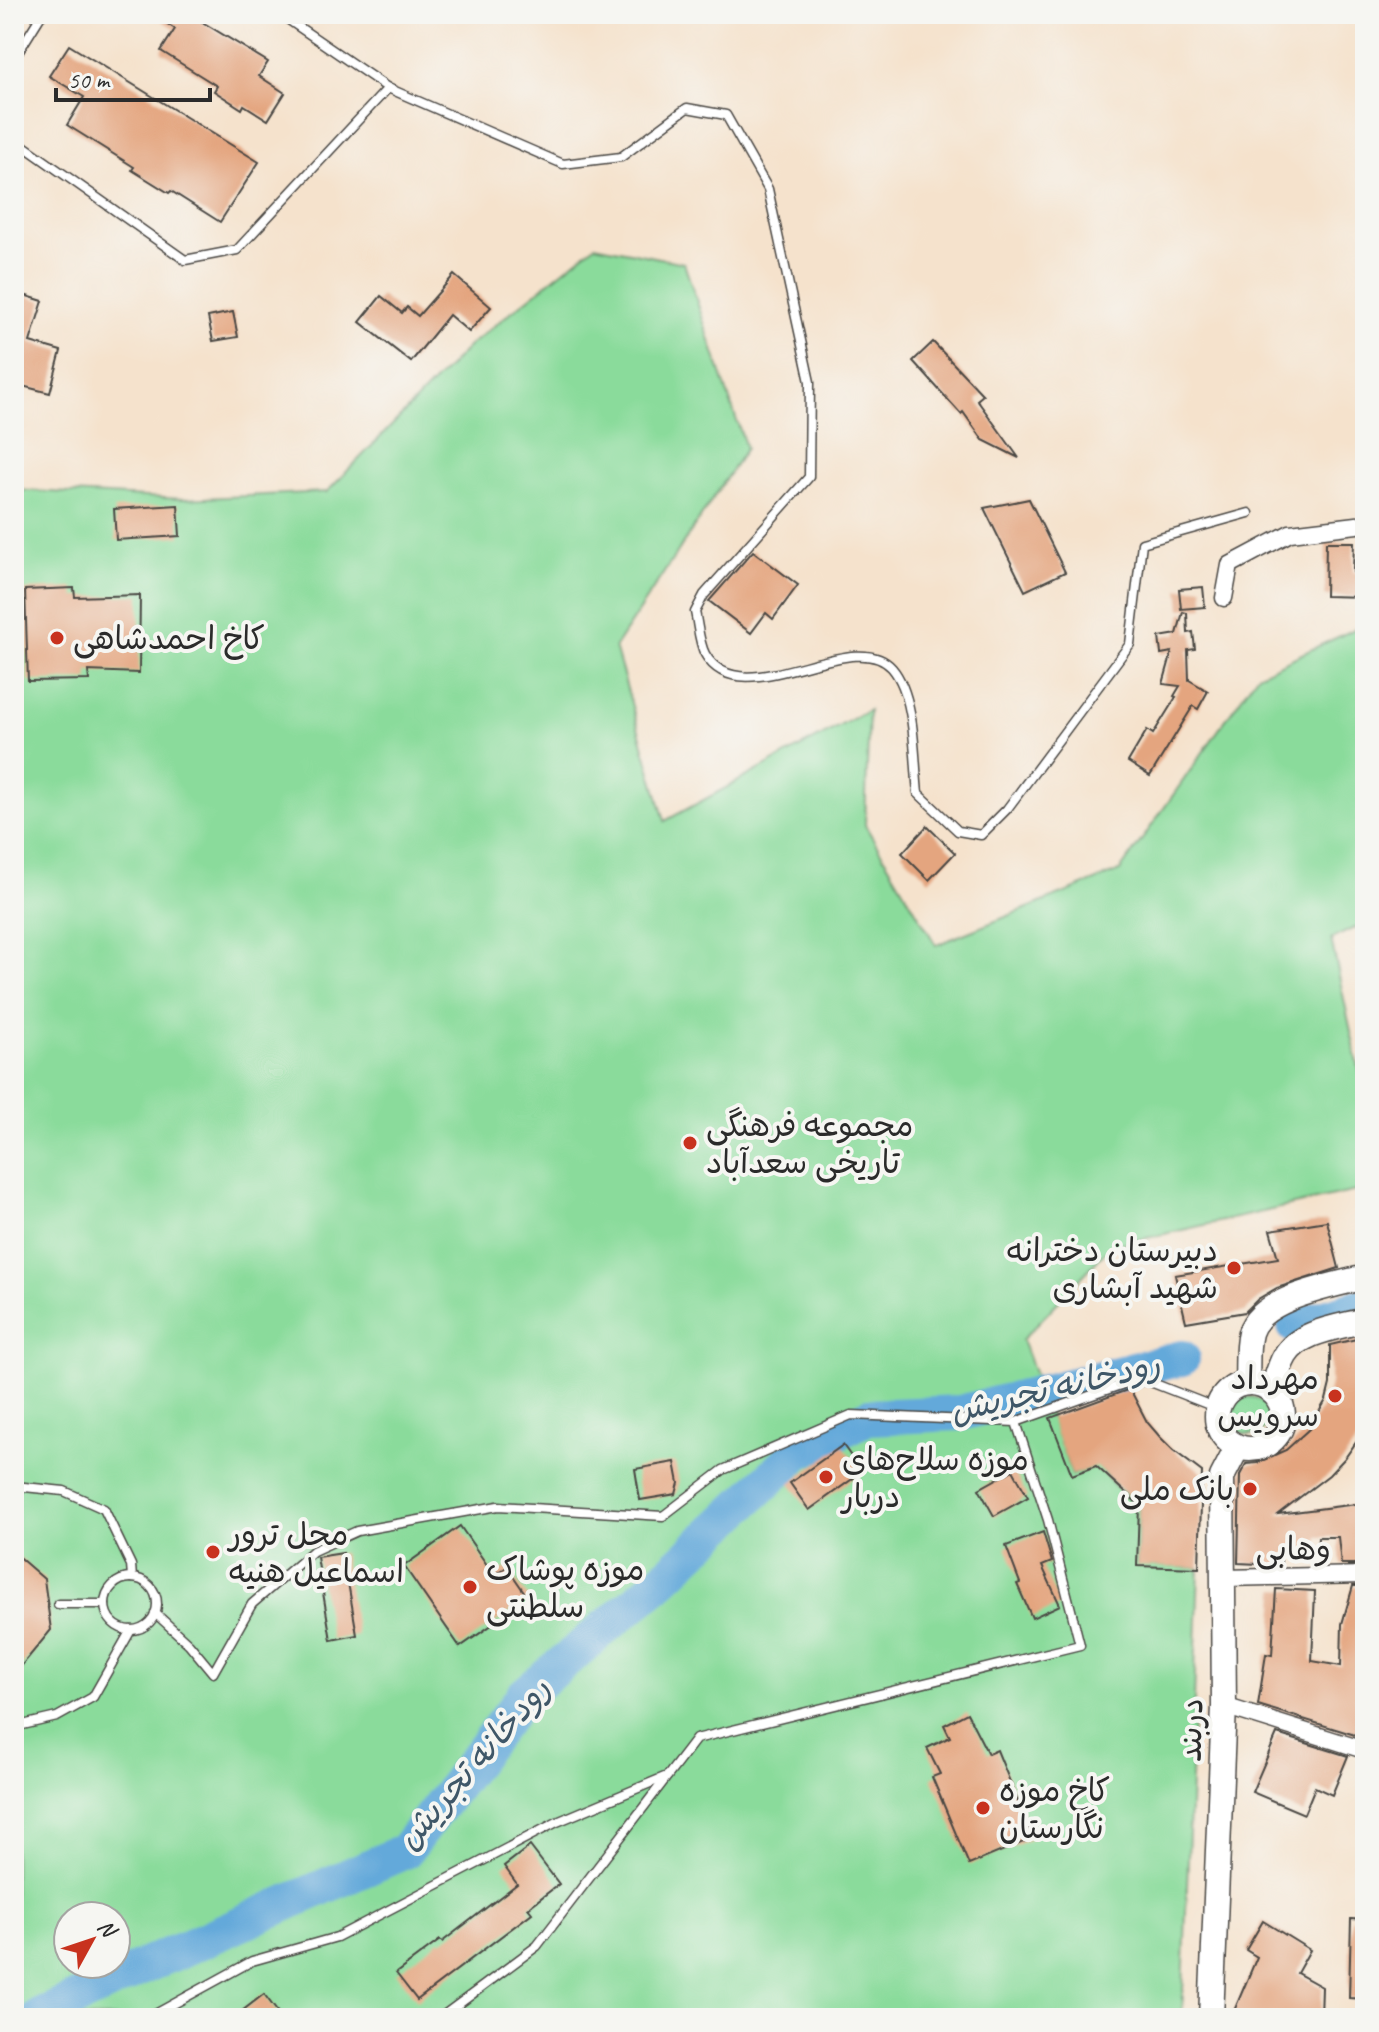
<svg xmlns="http://www.w3.org/2000/svg" width="1379" height="2032" font-family="Caveat,'Playpen Sans Arabic',sans-serif">
	<style>
		.green { fill: #8adb9b; stroke: #5a8363; stroke-width: 2; fill-rule: evenodd }
		.lines { fill: none; stroke-linecap: round; stroke-linejoin: round }
		.river { stroke: #64a9da; stroke-width: 36 }
		.building { fill: #e4a57f }
		.lane-casing { stroke: #494643; stroke-width: 11 }
		.street-casing { stroke: #494643; stroke-width: 19 }
		.secondary-casing { stroke: #494643; stroke-width: 27 }
		.lane { stroke: #fff; stroke-width: 8 }
		.street { stroke: #fff; stroke-width: 16 }
		.secondary { stroke: #fff; stroke-width: 24 }
		.poi-dot { fill: #c8321e; stroke: #f6f6f2; stroke-width: 3 }
		.labels { text-anchor: middle; dominant-baseline: central; stroke-width: 8; stroke-linejoin: round; paint-order: stroke }
		.poi-label { font-size: 32px; fill: #2b2b2b; stroke: #f6f6f2; text-anchor: start }
		.street-label { font-size: 32px; fill: #2b2b2b; stroke: #f6f6f2 }
		.water-label { font-size: 34px; font-style: italic; fill: #3f5768; stroke: #f6f6f2 }
	</style>
	<rect width="100%" height="100%" fill="#f6f6f2"/>
	<filter id="ink" filterUnits="userSpaceOnUse"><feTurbulence type="fractalNoise" baseFrequency=".0125" numOctaves="2"/><feDisplacementMap in="SourceGraphic" scale="16" xChannelSelector="R" yChannelSelector="G"/><feConvolveMatrix kernelMatrix="1 2 1 2 8 2 1 2 1" color-interpolation-filters="sRGB"/></filter>
	<filter id="wash" filterUnits="userSpaceOnUse"><feTurbulence type="fractalNoise" baseFrequency=".006" numOctaves="4" result="noise"/><feDisplacementMap in="SourceGraphic" scale="32" xChannelSelector="R" yChannelSelector="G"/><feGaussianBlur stdDeviation="1.8" result="paint"/><feColorMatrix in="noise" values="0 0 0 0 0 0 0 0 0 0 0 0 0 0 0 0 0 1.4 0 .05"/><feComposite in="paint" operator="in"/></filter>
	<g filter="url(#wash)">
		<rect width="100%" height="100%" fill="#f5e2cc"/>
		<!-- green -->
		<g class="green">
			<path d="M595,245l89,18 62,185 -131,199 50,174 204,-111 -4,115 71,120 184,-74 137,-196 108,-51v299l-34,16 34,157v93l-254,57 -89,94 50,135 25,-10 20,23 22,16 -2,61 62,3 -17,450h-1168v-1528l169,9 144,-7 143,-147zM68,1916h48v48h-48z"/>
			<circle cx="1250" cy="1416" r="19"/>
		</g>
		<g class="lines">
			<!-- river -->
			<g class="river">
				<polyline points="1295,1326 1365,1305"/>
				<polyline points="37,2018 147,1965 405,1851 525,1694 659,1583 797,1453 868,1417 960,1413 1182,1358"/>
			</g>
		</g>
		<g id="blocks">
			<!-- building -->
			<g class="building">
				<polygon points="152,14 189,14 268,62 259,76 285,93 268,120 244,105 242,109 214,91 217,86 161,51 175,29"/>
				<polygon points="69,45 259,162 220,222 171,191 169,193 132,170 134,167 67,125 84,97 49,76"/>
				<polygon points="454,275 491,307 469,332 449,315 411,362 360,322 381,296 402,313 407,307 418,316"/>
				<polygon points="14,292 43,301 30,342 61,351 50,393 14,384"/>
				<polygon points="233,312 238,337 213,341 208,317"/>
				<polygon points="933,342 983,395 977,400 1019,458 983,440 963,412 961,414 913,361"/>
				<polygon points="1029,499 1065,572 1025,591 984,508"/>
				<polygon points="178,505 180,536 116,540 114,509"/>
				<polygon points="1326,542 1354,542 1353,572 1365,573 1365,597 1325,596"/>
				<polygon points="753,551 798,585 773,619 766,613 751,633 709,601"/>
				<polygon points="1203,587 1205,607 1181,609 1179,589"/>
				<polygon points="74,588 75,597 140,595 139,673 88,671 89,680 28,681 25,590"/>
				<polygon points="1183,612 1187,613 1188,633 1193,632 1195,649 1188,650 1189,680 1208,691 1198,709 1193,706 1150,776 1128,762 1147,730 1153,734 1176,697 1174,696 1180,686 1163,684 1172,652 1161,654 1159,637 1177,634"/>
				<polygon points="927,826 955,853 929,880 902,853"/>
				<polygon points="1327,1221 1339,1268 1277,1288 1258,1299 1245,1312 1186,1322 1175,1275 1278,1258 1270,1230"/>
				<polygon points="1365,1337 1365,1424 1359,1438 1345,1458 1329,1475 1278,1514 1365,1503 1365,1564 1341,1564 1338,1537 1318,1537 1317,1550 1281,1555 1281,1565 1238,1563 1240,1475 1246,1464 1257,1463 1286,1450 1309,1429 1326,1400 1330,1384 1330,1345"/>
				<polygon points="1130,1389 1147,1422 1160,1437 1173,1450 1202,1472 1199,1568 1137,1566 1139,1505 1096,1466 1072,1475 1050,1418"/>
				<polygon points="843,1445 862,1472 809,1510 790,1483"/>
				<polygon points="675,1462 679,1483 676,1494 640,1500 635,1469"/>
				<polygon points="1013,1470 1028,1497 994,1516 979,1489"/>
				<polygon points="460,1526 494,1575 507,1567 529,1599 460,1647 404,1566"/>
				<polygon points="1043,1532 1052,1562 1042,1566 1060,1605 1032,1618 1017,1584 1020,1583 1006,1546"/>
				<polygon points="14,1553 44,1579 51,1630 14,1675"/>
				<polygon points="343,1553 357,1635 331,1640 317,1557"/>
				<polygon points="1353,1586 1365,1586 1365,1710 1355,1735 1258,1705 1266,1654 1272,1655 1276,1589 1315,1591 1312,1661 1341,1666 1342,1624"/>
				<polygon points="967,1713 988,1754 997,1750 1033,1838 969,1865 932,1777 940,1774 927,1748 950,1737 944,1725"/>
				<polygon points="1277,1734 1348,1756 1332,1795 1315,1787 1304,1814 1252,1792"/>
				<polygon points="530,1846 559,1884 528,1908 532,1913 417,2000 396,1973 440,1940 442,1942 517,1884 504,1866"/>
				<polygon points="1351,1919 1365,1920 1365,1999 1349,1998"/>
				<polygon points="1263,1921 1310,1950 1297,1973 1322,1987 1321,2018 1231,2018 1257,1957 1246,1950"/>
				<polygon points="264,1994 282,2018 233,2018"/>
			</g>
		</g>
	</g>
	<g filter="url(#ink)">
		<use href="#blocks" fill-opacity="0" stroke="#494643" stroke-width="2"/>
		<g class="lines">
			<defs>
				<g id="lane">
					<path d="M280,14l108,74 175,76 58,-7 66,-49 39,7 42,74 42,193 -1,95 -105,118 -9,17c3,12 4,31 10,42 35,63 149,-30 187,14 24,28 22,90 26,125l40,38 23,4 26,-26 123,-165 12,-101 107,-30"/>
					<polyline points="14,59 42,14"/>
					<polyline points="14,139 185,260 237,250 388,88"/>
					<polyline points="1016,1422 1140,1378 1217,1408"/>
					<polyline points="14,1486 64,1491 104,1509 131,1565 132,1578"/>
					<circle cx="131" cy="1604" r="26"/>
					<polyline points="58,1604 105,1604"/>
					<polyline points="155,1613 189,1644 213,1673 252,1604 313,1551 357,1531 498,1506 663,1516 723,1470 851,1415 1016,1422 1048,1520 1080,1645 696,1739 537,1946 440,2018"/>
					<polyline points="14,1727 57,1717 93,1697 131,1630"/>
					<polyline points="148,2018 252,1961 337,1937 557,1822 667,1776"/>
				</g>
				<g id="street">
					<polyline points="1224,598 1230,565 1290,533 1365,524"/>
					<polyline points="1223,1578 1365,1575"/>
					<polyline points="1224,1706 1361,1749 1365,1739"/>
				</g>
				<g id="secondary">
					<circle cx="1250" cy="1416" r="33"/>
					<path d="M1247,1383c1,-16 -1,-35 3,-50 10,-36 84,-47 115,-56"/>
					<path d="M1272,1392c4,-12 7,-26 13,-36 14,-25 55,-29 80,-36"/>
					<polyline points="1211,2018 1224,1706 1222,1477 1237,1448"/>
				</g>
			</defs>
			<!-- lane casing -->
			<use href="#lane" class="lane-casing"/>
			<!-- street casing -->
			<use href="#street" class="street-casing"/>
			<!-- secondary casing -->
			<use href="#secondary" class="secondary-casing"/>
			<!-- lane -->
			<use href="#lane" class="lane"/>
			<!-- street -->
			<use href="#street" class="street"/>
			<!-- secondary -->
			<use href="#secondary" class="secondary"/>
		</g>
	</g>
	<!-- markers -->
	<g class="poi-dot">
		<circle cx="57" cy="638" r="8"/>
		<circle cx="690" cy="1143" r="8"/>
		<circle cx="1234" cy="1268" r="8"/>
		<circle cx="1335" cy="1396" r="8"/>
		<circle cx="826" cy="1477" r="8"/>
		<circle cx="1250" cy="1489" r="8"/>
		<circle cx="213" cy="1552" r="8"/>
		<circle cx="470" cy="1587" r="8"/>
		<circle cx="983" cy="1808" r="8"/>
	</g>
	<g class="labels">
		<!-- poi labels -->
		<g class="poi-label">
			<text x="73" y="638">کاخ احمدشاهی</text>
			<text x="706" y="1125">مجموعه فرهنگی<tspan x="706" dy="37">تاریخی سعدآباد</tspan></text>
			<text x="1218" y="1250" text-anchor="end">دبیرستان دخترانه<tspan x="1218" dy="37">شهید آبشاری</tspan></text>
			<text x="1319" y="1378" text-anchor="end">مهرداد<tspan x="1319" dy="37">سرویس</tspan></text>
			<text x="842" y="1459">موزه سلاح‌های<tspan x="842" dy="37">دربار</tspan></text>
			<text x="1234" y="1489" text-anchor="end">بانک ملی</text>
			<text x="229" y="1534">محل ترور<tspan x="229" dy="37">اسماعیل هنیه</tspan></text>
			<text x="486" y="1569">موزه پوشاک<tspan x="486" dy="37">سلطنتی</tspan></text>
			<text x="999" y="1790">کاخ موزه<tspan x="999" dy="37">نگارستان</tspan></text>
		</g>
		<!-- street labels -->
		<g class="street-label">
			<text transform="translate(1293 1549) rotate(-1)">وهابی</text>
			<text transform="translate(1191 1730) rotate(-88)">دربند</text>
		</g>
		<!-- water labels -->
		<g class="water-label">
			<text transform="translate(1055 1387) rotate(-13)">رودخانه تجریش</text>
			<text transform="translate(473 1763) rotate(-49)">رودخانه تجریش</text>
		</g>
	</g>
	<!-- margin -->
	<rect width="1379" height="2032" fill="none" stroke="#f6f6f2" stroke-width="48"/>
	<!-- north arrow -->
	<g transform="translate(92 1940) rotate(50)"><circle r="38" fill="#f6f6f2" stroke="#a5a5a2" stroke-width="2"/>
	<path d="M0-6L14 30L0 20L-14 30Z" fill="#c8321e"/>
	<text y="-12" font-size="22" font-weight="bold" text-anchor="middle" fill="#2b2b2b">N</text>
	</g>
	<!-- scale -->
	<path d="M56 88v12h154v-12" fill="none" stroke="#2b2b2b" stroke-width="4"/>
	<text x="68" y="88" font-size="24" fill="#2b2b2b" stroke="#f6f6f2" stroke-width="6" paint-order="stroke">50 m</text>
</svg>
